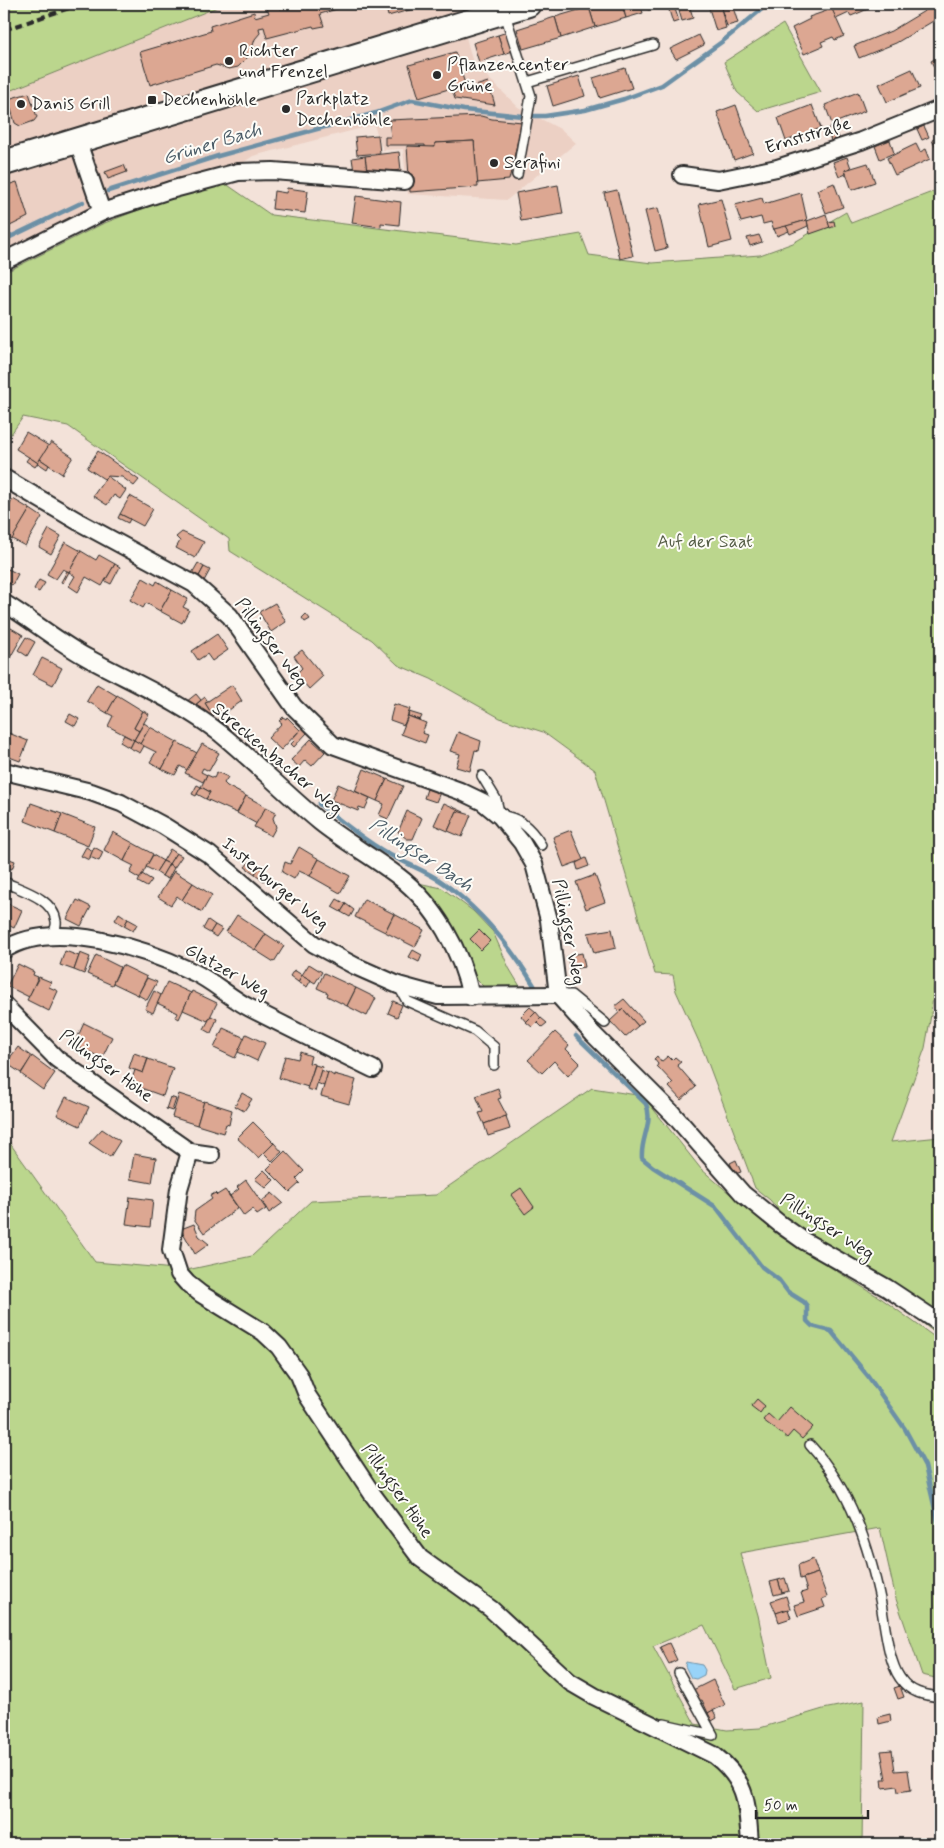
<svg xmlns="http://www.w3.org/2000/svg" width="944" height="1848" font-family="Mynerve,sans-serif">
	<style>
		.built { fill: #ecd0c4 }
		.green { fill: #bbd68d; stroke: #73805c }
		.water { fill: #98d3f8; stroke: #6c90a6 }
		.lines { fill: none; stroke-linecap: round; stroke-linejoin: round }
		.stream { stroke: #6c90a6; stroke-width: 4.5 }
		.building { fill: #dca792; stroke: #2b2b2b }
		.service-casing { stroke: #2b2b2b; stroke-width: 12 }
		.minor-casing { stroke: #2b2b2b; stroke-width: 20 }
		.secondary-casing { stroke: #2b2b2b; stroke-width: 28 }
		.service { stroke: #fdfcf7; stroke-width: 9 }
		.minor { stroke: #fdfcf7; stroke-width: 16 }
		.secondary { stroke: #fdfcf7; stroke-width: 24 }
		.rail { stroke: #2b2b2b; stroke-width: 4; stroke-dasharray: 8 4; stroke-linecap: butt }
		.poi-dot { fill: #2b2b2b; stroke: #fdfcf7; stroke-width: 2 }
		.labels { text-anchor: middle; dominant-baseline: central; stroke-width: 4; stroke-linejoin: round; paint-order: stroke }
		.poi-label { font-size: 18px; fill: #2b2b2b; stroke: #fdfcf7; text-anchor: start }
		.street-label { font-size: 18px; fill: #2b2b2b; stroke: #fdfcf7 }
		.park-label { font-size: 18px; fill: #565e48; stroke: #fdfcf7 }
		.water-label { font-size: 19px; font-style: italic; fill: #4c5d68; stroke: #fdfcf7 }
	</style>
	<rect width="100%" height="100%" fill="#f3e2d9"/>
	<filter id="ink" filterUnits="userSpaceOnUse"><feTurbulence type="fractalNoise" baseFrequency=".02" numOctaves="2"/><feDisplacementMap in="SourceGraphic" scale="10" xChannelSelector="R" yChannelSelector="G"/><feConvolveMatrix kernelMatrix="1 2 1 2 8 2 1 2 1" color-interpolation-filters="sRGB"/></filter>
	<g filter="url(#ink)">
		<!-- built -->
		<polygon class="built" points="225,4 550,4 466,37 473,63 518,107 562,130 576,143 507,200 408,194 403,149 383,150 374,125 253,156 219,179 89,212 4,257 4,93"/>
		<!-- green -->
		<g class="green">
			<polygon points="4,4 225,4 4,93"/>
			<polygon points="783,24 821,92 758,111 737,92 724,62"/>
			<polygon points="219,179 271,215 516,245 581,234 589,255 652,263 760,255 793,243 846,212 851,223 940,189 940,926 931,1015 925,1048 891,1142 940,1137 940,1337 809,1232 787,1220 770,1200 755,1188 705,1055 676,991 673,975 655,974 595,770 543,732 500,718 431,679 398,665 372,640 230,551 229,539 68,426 23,417 4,444 4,273 102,224"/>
			<polygon points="418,883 442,888 473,911 493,932 509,968 524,993 487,990 476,979 461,945"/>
			<polygon points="592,1088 643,1096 701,1169 778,1235 882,1299 940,1341 940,1679 922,1675 896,1599 880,1528 740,1553 758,1615 771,1678 735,1689 704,1625 653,1646 695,1724 727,1730 760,1728 823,1709 864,1701 862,1844 4,1844 4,1135 95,1262 187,1270 252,1256 311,1201 436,1195"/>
		</g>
		<!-- water -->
		<polygon class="water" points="686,1662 702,1665 705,1670 704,1675 696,1679 691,1678 685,1666"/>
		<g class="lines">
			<!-- stream -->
			<g class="stream">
				<polyline points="108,191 218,156 376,113 412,100 464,110 522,116 545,116 585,110 624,99 662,85 723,41 768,4"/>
				<polyline points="4,240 83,202"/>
				<path d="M319,804c25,19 51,41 79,55 16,8 32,14 47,25 38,28 66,63 90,103"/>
				<path d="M576,1036l70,68c8,18 -6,35 -4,54l11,9 63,40 46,60 17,13 9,12 16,10 3,4v15l5,5 19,5 37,45 37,53 20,37 15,65"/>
			</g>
		</g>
		<!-- building -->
		<g class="building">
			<polygon points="278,4 280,9 297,4 354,4 320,14 324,26 314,28 313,26 267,38 264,27 259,28 260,33 255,39 250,55 238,67 229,69 216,65 150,85 140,52 211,31 210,26 254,12 255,17 269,13 266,6"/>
			<polygon points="385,4 431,4 388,16"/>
			<polygon points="599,4 622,4 626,18 595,27 589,7"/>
			<polygon points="622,4 640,4 643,13 626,18"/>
			<polygon points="646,4 671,4 648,10"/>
			<polygon points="677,4 689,4 693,18 682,21"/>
			<polygon points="720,4 726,28 716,31 708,5"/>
			<polygon points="732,4 738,23 727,26 720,5"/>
			<polygon points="829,4 878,4 861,12 851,16 849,13 836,19"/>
			<polygon points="936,4 940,11 940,17 896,43 859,58 854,46 891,31"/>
			<polygon points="674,6 679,21 673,23 668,7"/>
			<polygon points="589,7 595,27 561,38 555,17"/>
			<polygon points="832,9 844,36 835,40 833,37 821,42 823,46 804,54 792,28 810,19 809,17"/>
			<polygon points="555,17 561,38 523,49 517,29"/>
			<polygon points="507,32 513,51 504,54 498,35"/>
			<polygon points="498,35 504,54 479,62 473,43"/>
			<polygon points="699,35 704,45 676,59 670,49"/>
			<polygon points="455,52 465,84 419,98 409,65"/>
			<polygon points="940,56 940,79 931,61"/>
			<polygon points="625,68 632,88 600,98 593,78"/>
			<polygon points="912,69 920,88 887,102 879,84"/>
			<polygon points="579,76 585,96 553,106 547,86"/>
			<polygon points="488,82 495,105 455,99 453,93"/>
			<polygon points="858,92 865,111 832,124 825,105"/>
			<polygon points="29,93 37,117 34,121 20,126 15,123 8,99"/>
			<polygon points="736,105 753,153 734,160 717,112"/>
			<polygon points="812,105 821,128 786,141 778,118"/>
			<polygon points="481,116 492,119 522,122 509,180 477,183 474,141 435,143 435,147 425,148 425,145 385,145 385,137 391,137 389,120"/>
			<polygon points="834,126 839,138 831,141 827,129"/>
			<polygon points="924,126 929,137 922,140 917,129"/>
			<polygon points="378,135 380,153 357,155 355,137"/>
			<polygon points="940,137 940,154 939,155 932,140"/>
			<polygon points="890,140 894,153 880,159 875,146"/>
			<polygon points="474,141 478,187 410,192 407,146 435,147 435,143"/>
			<polygon points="916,144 920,152 926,149 930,159 895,175 887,158"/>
			<polygon points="399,152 401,170 367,174 365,156"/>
			<polygon points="365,156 367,172 354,172 352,158"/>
			<polygon points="847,157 851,168 845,170 846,174 839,177 833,162"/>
			<polygon points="868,163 875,182 852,190 845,170"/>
			<polygon points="124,165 127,172 108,179 105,172"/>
			<polygon points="17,182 28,217 4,229 4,186"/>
			<polygon points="834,183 843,207 826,213 817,190"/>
			<polygon points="558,185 563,214 521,221 516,193"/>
			<polygon points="287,188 308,191 305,213 272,209 274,191 286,193"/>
			<polygon points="617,190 633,256 620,259 604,193"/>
			<polygon points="801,193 807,220 774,230 771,222 763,224 761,217 741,222 735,205 762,198 764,204"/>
			<polygon points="356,196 401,202 399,225 381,223 381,227 352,223"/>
			<polygon points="721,199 732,241 709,247 699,204"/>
			<polygon points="658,208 667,248 655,251 645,211"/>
			<polygon points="826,214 830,227 810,234 807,221"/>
			<polygon points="807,220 808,226 790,234 786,226"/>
			<polygon points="834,221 835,226 830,228 828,222"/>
			<polygon points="786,226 789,231 777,236 774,229"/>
			<polygon points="759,235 762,242 750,246 747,238"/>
			<polygon points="26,432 49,446 38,463 16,449"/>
			<polygon points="51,442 73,457 62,474 40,459"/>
			<polygon points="98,451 139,480 134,486 122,477 107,476 104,479 87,468"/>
			<polygon points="29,457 38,463 35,467 26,461"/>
			<polygon points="40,459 49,465 47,469 38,463"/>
			<polygon points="107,476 126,490 120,499 114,495 107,505 93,496"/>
			<polygon points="130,496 153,509 143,526 120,514"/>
			<polygon points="13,499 30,509 12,540 4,534 4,515"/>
			<polygon points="30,509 42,517 25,546 12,539"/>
			<polygon points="120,514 130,519 128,523 118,518"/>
			<polygon points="49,529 61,536 51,554 39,547"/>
			<polygon points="182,532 204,542 195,558 176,548 180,541 176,537"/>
			<polygon points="65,542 81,551 69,572 63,569 56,579 47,574"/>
			<polygon points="81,551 96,560 99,555 115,564 102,586 86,577 78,592 69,586 75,576 69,572"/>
			<polygon points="198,563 204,567 198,578 191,575"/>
			<polygon points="115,564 120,567 111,584 105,581"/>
			<polygon points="204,567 210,570 204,581 198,578"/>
			<polygon points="8,569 18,574 12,585 4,580 4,573"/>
			<polygon points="67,571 69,572 63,583 61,582"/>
			<polygon points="143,578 155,585 157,581 172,590 160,611 146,603 143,608 130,600"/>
			<polygon points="39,580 45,583 39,592 34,589"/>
			<polygon points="172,590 188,599 183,607 189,610 182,623 160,611"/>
			<polygon points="275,603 286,622 271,632 259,612"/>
			<polygon points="306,614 310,619 305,622 302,618"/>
			<polygon points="4,624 23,635 7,663 4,661"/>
			<polygon points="217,634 228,650 212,661 207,654 198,660 192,651"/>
			<polygon points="26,637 35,642 27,656 18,650"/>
			<polygon points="302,650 323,676 309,689 296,674 302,668 294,656"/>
			<polygon points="42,658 62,668 53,685 33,675"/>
			<polygon points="97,684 117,696 107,713 87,701"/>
			<polygon points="232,685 242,701 226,712 224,709 213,716 205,703"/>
			<polygon points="196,694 201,700 193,707 186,702"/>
			<polygon points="117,695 143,711 134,728 139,731 134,740 108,726 113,716 107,713"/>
			<polygon points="205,697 208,702 205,703 213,716 210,719 193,707"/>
			<polygon points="394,704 410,709 404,725 390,720"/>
			<polygon points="143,711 149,714 139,731 134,728"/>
			<polygon points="409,712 422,716 420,720 408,716"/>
			<polygon points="70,714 79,719 75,726 66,721"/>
			<polygon points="408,716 426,723 422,733 428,735 425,743 401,734"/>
			<polygon points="283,717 286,719 287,717 300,730 281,750 268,738 282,723 279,721"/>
			<polygon points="144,723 150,727 140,744 134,740"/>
			<polygon points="150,727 177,742 162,769 150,762 156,752 140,744"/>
			<polygon points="302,728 307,733 294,747 291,744 295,740 293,738"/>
			<polygon points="4,731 28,741 20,761 4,755"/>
			<polygon points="458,732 481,741 479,751 475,750 470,771 456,767 460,754 450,751"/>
			<polygon points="124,735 134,740 130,748 120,742"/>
			<polygon points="311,739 325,752 312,766 305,760 299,767 291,760"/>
			<polygon points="134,740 144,746 140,753 130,748"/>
			<polygon points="177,742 197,753 187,770 180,766 175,775 162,769"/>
			<polygon points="202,744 219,753 209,771 203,768 201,772 207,775 203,782 185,773"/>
			<polygon points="364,769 387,779 377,801 355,791"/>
			<polygon points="217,772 228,777 224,783 227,786 246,796 237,813 206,799 210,792 201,787 207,775 214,778"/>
			<polygon points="387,779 403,786 388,819 379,815 384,804 377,801"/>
			<polygon points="338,784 370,798 365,809 359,807 358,811 331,800"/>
			<polygon points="197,785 201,787 196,796 192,794"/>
			<polygon points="428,786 441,790 436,802 424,798"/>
			<polygon points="201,787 210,792 206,799 197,794"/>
			<polygon points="4,795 10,796 5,814 4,814"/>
			<polygon points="246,796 266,807 257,824 237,813"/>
			<polygon points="31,803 62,814 55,833 25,821"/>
			<polygon points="444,803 464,812 463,814 457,811 448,831 434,825"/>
			<polygon points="266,807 276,812 273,818 276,827 271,836 254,827"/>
			<polygon points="407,811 422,818 413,839 407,839 398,832"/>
			<polygon points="457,811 471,815 462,837 448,831"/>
			<polygon points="62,814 95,827 88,846 55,833"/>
			<polygon points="571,830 583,860 564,867 553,837"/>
			<polygon points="113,832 133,843 124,861 104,850"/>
			<polygon points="133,843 153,854 140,879 130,873 134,866 124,861"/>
			<polygon points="86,847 93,851 89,860 81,856"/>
			<polygon points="94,847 103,852 99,861 90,857"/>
			<polygon points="299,847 319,859 310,876 299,871 294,879 282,872 285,862 290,864"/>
			<polygon points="170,849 176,853 169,864 163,861"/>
			<polygon points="176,853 182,856 174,868 169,864"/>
			<polygon points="153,855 163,861 156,872 146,867"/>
			<polygon points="4,857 15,861 12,869 4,866"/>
			<polygon points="586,858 589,866 578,870 576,863"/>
			<polygon points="319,859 350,876 340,893 310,876"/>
			<polygon points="163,861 169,864 162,876 156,872"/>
			<polygon points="250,861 259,867 255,874 245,867"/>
			<polygon points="169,864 174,868 168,879 162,876"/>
			<polygon points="259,867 268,874 264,881 255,874"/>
			<polygon points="174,871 193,883 182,900 177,896 171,905 158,897"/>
			<polygon points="142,874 152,880 147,887 138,882"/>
			<polygon points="595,875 605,902 586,909 576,882"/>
			<polygon points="193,883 212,895 202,912 182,900"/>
			<polygon points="337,899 346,904 341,912 332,907"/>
			<polygon points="364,899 394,914 385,932 355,917"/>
			<polygon points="77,900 91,907 81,926 67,919"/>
			<polygon points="4,902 22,910 14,928 4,923"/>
			<polygon points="346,904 354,910 350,917 341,912"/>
			<polygon points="119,913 128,919 124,926 115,920"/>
			<polygon points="394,914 424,930 415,947 385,932"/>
			<polygon points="237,915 266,934 255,950 226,932"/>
			<polygon points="128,919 137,924 133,931 124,926"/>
			<polygon points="208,920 215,925 210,933 203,929"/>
			<polygon points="215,925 222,929 216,937 210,933"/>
			<polygon points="612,929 616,948 594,953 588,933"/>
			<polygon points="479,930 490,941 481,950 470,939"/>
			<polygon points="266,934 284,946 274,962 255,950"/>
			<polygon points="413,950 422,955 419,962 409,957"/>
			<polygon points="65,951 79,956 74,970 60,965"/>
			<polygon points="80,953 90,957 84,974 74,970"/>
			<polygon points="582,953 585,967 570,969 567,956"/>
			<polygon points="96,955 120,967 112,985 87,974"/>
			<polygon points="18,964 34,972 33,975 38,977 29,997 7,986"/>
			<polygon points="309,964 322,972 315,983 302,975"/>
			<polygon points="122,965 147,977 138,995 113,983"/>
			<polygon points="294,970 302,975 298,982 290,976"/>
			<polygon points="324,973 356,988 347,1006 327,996 328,993 317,988"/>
			<polygon points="302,975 311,980 307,987 298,982"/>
			<polygon points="39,977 51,982 49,987 58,991 49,1011 27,1000"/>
			<polygon points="147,978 157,982 147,1000 138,995"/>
			<polygon points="167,982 191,993 179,1019 176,1017 178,1013 157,1003"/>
			<polygon points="356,988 376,998 367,1016 347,1006"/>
			<polygon points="154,991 161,995 153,1013 145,1009"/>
			<polygon points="192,991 217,1003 208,1021 183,1010"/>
			<polygon points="624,999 644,1021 638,1026 623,1009 620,1012 615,1006"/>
			<polygon points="393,1001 402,1005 397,1017 388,1013"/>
			<polygon points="530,1007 536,1012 526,1022 521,1016"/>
			<polygon points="623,1009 638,1026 625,1037 610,1021"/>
			<polygon points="536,1012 541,1018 532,1027 526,1022"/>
			<polygon points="211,1016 217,1019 211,1033 204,1029"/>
			<polygon points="541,1018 547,1023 542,1027 537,1022"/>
			<polygon points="84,1023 112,1037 102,1058 74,1045"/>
			<polygon points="223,1028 245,1038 235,1058 214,1048"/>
			<polygon points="555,1032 569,1045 566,1049 580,1063 568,1076 554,1061 542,1073 528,1060"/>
			<polygon points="4,1034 9,1039 4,1045"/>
			<polygon points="246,1034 265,1043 257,1061 238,1052"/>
			<polygon points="18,1047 32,1057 21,1073 6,1063"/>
			<polygon points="300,1052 311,1056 309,1063 315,1064 308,1087 279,1078 285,1056 298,1059"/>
			<polygon points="134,1053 148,1058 143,1073 129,1068"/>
			<polygon points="32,1056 55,1073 43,1090 21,1074"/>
			<polygon points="657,1056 661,1062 668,1056 672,1060 675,1057 681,1062 677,1065 696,1087 681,1100 669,1087 673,1083 657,1066 658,1064 654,1059"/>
			<polygon points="148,1059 173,1068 163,1096 138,1087 139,1084 131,1082 135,1070 143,1073"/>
			<polygon points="315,1065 322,1067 315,1091 307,1089"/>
			<polygon points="321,1070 328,1073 324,1086 317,1083"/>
			<polygon points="328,1072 334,1076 334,1074 356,1080 349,1104 321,1096"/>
			<polygon points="498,1088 501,1098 498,1099 507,1116 484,1124 479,1113 483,1112 476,1096"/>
			<polygon points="242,1093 252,1099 244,1111 235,1106"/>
			<polygon points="179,1094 204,1102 197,1125 172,1117"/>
			<polygon points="66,1097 89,1107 80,1126 57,1115"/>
			<polygon points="170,1097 176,1099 172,1111 166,1109"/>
			<polygon points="204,1101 232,1110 229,1125 226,1124 223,1133 197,1125"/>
			<polygon points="506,1116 510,1129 488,1136 484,1124"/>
			<polygon points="253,1122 274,1143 259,1158 237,1138"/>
			<polygon points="102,1129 120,1141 110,1157 89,1143"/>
			<polygon points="274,1143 282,1152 272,1161 264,1153"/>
			<polygon points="285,1151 304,1171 296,1179 300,1183 290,1192 267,1169"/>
			<polygon points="134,1154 156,1158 152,1183 130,1179"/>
			<polygon points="736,1160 741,1172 735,1174 730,1163"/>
			<polygon points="264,1170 274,1180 266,1188 255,1179"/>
			<polygon points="246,1180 266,1209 257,1215 253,1209 244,1216 228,1193 230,1196 239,1189 237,1187"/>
			<polygon points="521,1188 534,1207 525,1214 511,1195"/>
			<polygon points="225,1190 238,1208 204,1233 194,1219 195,1211 212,1199 210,1196 215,1193 217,1195"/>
			<polygon points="272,1193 283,1203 269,1213 262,1201"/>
			<polygon points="130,1197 153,1200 150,1227 126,1224"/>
			<polygon points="194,1224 199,1236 209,1244 195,1254 181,1229"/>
			<polygon points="757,1399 765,1406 760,1413 751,1406"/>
			<polygon points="790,1407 813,1427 802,1439 793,1431 787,1438 763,1420 768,1414 777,1422"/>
			<polygon points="813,1559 818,1573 800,1579 798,1565"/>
			<polygon points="818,1573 827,1597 822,1599 825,1607 798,1616 794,1605 804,1602 801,1593 807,1591 803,1578"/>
			<polygon points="785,1578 789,1591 782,1593 778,1580"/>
			<polygon points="778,1580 782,1593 774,1595 770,1582"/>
			<polygon points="786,1596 790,1609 776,1613 771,1601"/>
			<polygon points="788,1609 791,1618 779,1622 776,1613"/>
			<polygon points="669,1643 677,1660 669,1664 660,1647"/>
			<polygon points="713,1680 725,1705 708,1713 702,1700 699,1701 693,1690"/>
			<polygon points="900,1686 904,1697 898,1699 894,1688"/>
			<polygon points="713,1710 717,1718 712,1721 708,1713"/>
			<polygon points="890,1714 891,1721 879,1724 878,1717"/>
			<polygon points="892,1750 895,1771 908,1770 911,1790 898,1792 897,1786 883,1788 882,1779 886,1779 881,1751"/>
		</g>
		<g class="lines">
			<defs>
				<g id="service">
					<polyline points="504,11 531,96 517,175"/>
					<polyline points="527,82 653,45"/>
					<path d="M482,776l14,23 4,17c19,0 32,14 41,29"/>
					<path d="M4,882c17,8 49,16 52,39 1,4 -2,11 -4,15"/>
					<polyline points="398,985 407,1001 475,1031 494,1047 494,1065"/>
					<polyline points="558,995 571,995 605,1023"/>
					<path d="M810,1445c41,45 59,101 71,159 4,21 7,57 19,74 10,15 24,17 40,19"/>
					<polyline points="664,1724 713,1735 679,1673"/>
				</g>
				<g id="minor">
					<polyline points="78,142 102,212"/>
					<polyline points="682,175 718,180 777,168 861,141 940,109"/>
					<polyline points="4,261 102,212 170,190 238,172 273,171 405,181"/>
					<polyline points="4,478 79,522 194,584 230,616 294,707 333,745 460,791 483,802 500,816 522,843 534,864 549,920 558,995 593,1034 672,1113 743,1194 780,1224 804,1241 887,1288 940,1323"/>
					<path d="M4,603c28,17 53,38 82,54 46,25 93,44 135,77 34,28 65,60 99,88 25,20 53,35 78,54 37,28 64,76 73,121"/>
					<polyline points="4,771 91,792 121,803 164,826 210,855 314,944 355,966 398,985 438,996 558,995"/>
					<path d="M4,950c49,-32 140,-2 189,22 20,9 37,26 57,36 41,21 82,41 123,61"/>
					<path d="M4,1005l53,54 133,93 -11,37 -8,61 8,24 8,9 14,11 62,38 16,15 20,28 8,20 66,100 47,63 71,51 79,73 24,14 120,59c34,26 33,49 36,89"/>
					<polyline points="190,1152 211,1155"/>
				</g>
				<polyline id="secondary" points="4,163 528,4"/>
			</defs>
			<!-- service casing -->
			<use href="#service" class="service-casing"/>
			<!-- minor casing -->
			<use href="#minor" class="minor-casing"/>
			<!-- secondary casing -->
			<use href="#secondary" class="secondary-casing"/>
			<!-- service -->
			<use href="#service" class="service"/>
			<!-- minor -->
			<use href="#minor" class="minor"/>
			<!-- secondary -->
			<use href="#secondary" class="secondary"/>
			<!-- rail -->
			<polyline class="rail" points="4,30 81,4"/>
		</g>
	</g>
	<!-- markers -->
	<g class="poi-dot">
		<circle cx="229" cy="61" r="5"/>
		<circle cx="437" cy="75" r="5"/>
		<rect x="147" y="95" width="10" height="10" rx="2.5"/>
		<circle cx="21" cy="104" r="5"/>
		<circle cx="286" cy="109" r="5"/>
		<circle cx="494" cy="163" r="5"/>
	</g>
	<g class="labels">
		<!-- poi labels -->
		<g class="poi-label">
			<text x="239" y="51">Richter<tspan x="239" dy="21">und Frenzel</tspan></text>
			<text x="447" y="65">Pflanzencenter<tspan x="447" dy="21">Grüne</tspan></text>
			<text x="296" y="99">Parkplatz<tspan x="296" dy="21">Dechenhöhle</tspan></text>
			<text x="162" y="100">Dechenhöhle</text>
			<text x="31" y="104">Danis Grill</text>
			<text x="504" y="163">Serafini</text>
		</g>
		<!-- street labels -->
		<g class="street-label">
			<text transform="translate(808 136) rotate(-17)">Ernststraße</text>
			<text transform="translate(271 643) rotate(53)">Pillingser Weg</text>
			<text transform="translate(277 759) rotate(40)">Streckenbacher Weg</text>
			<text transform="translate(275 884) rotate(40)">Insterburger Weg</text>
			<text transform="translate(568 932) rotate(79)">Pillingser Weg</text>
			<text transform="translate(227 971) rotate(29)">Glatzer Weg</text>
			<text transform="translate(106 1066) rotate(36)">Pillingser Höhe</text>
			<text transform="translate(827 1227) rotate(33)">Pillingser Weg</text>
			<text transform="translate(397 1491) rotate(55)">Pillingser Höhe</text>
		</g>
		<!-- park labels -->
		<g class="park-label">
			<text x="705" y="542">Auf der Saat</text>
		</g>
		<!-- water labels -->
		<g class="water-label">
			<text transform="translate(212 144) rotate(-17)">Grüner Bach</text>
			<text transform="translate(421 855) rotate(33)">Pillingser Bach</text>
		</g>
	</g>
	<!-- margin -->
	<rect width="944" height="1848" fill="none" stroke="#fdfcf7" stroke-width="20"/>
	<rect x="10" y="10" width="924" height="1828" fill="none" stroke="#2b2b2b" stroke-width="2" filter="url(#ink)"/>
	<!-- scale -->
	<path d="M756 1810v8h112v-8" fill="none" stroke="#2b2b2b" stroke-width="2.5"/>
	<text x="764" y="1810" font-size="15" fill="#2b2b2b" stroke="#fdfcf7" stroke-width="4" paint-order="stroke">50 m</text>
</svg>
